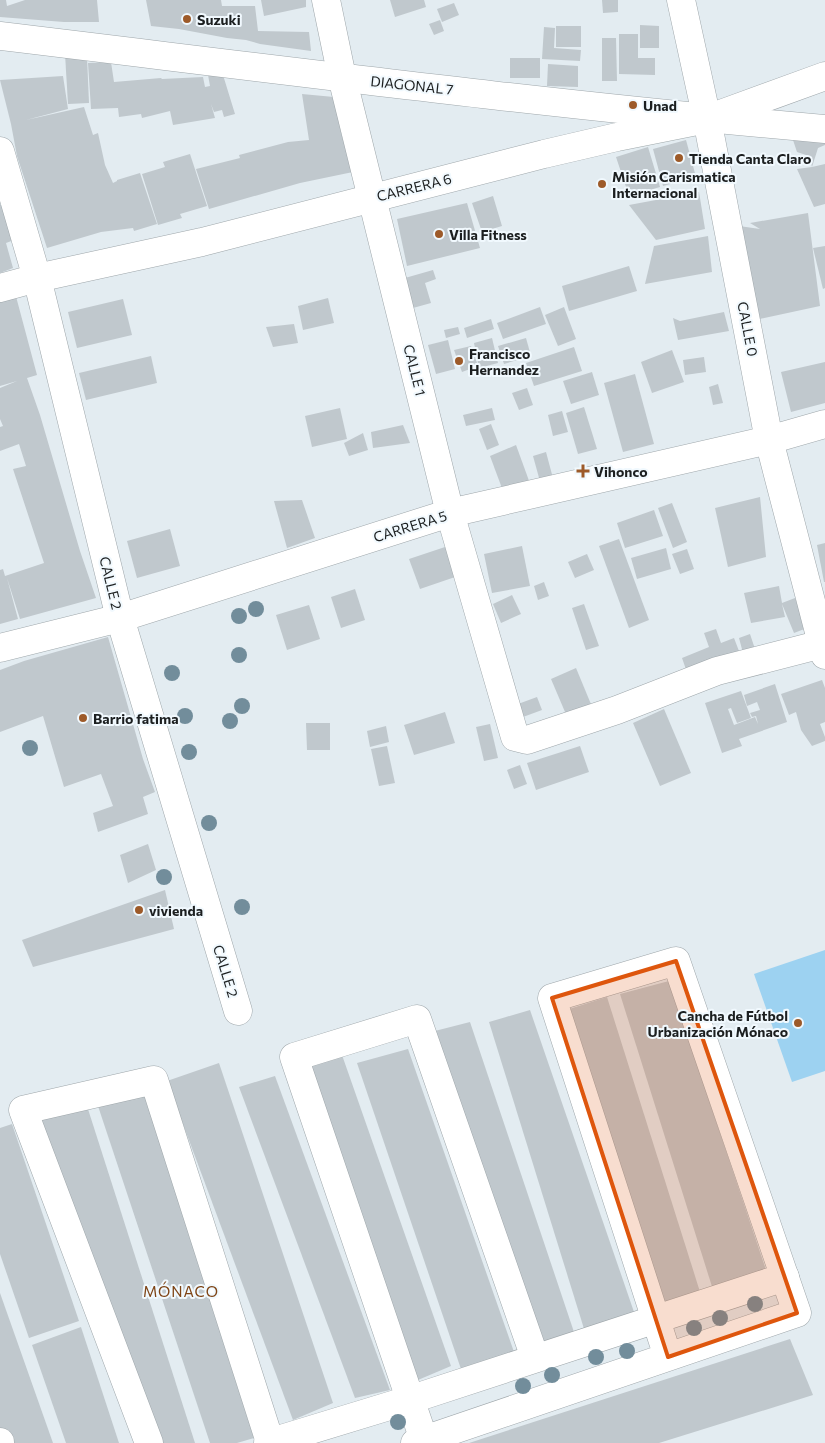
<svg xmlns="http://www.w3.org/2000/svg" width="825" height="1443" font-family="Commissioner,sans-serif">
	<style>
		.green { fill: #9dd2f1 }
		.building { fill: #c0c8cd }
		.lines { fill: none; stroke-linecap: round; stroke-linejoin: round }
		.minor-casing { stroke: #9fa7ab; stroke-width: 29 }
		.minor { stroke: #fff; stroke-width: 28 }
		.tree { fill: #728d9b }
		.marked { fill: #de560d; fill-opacity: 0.2; stroke: #de560d; stroke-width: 4; stroke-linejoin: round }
		.poi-dot { fill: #9d5a29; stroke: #f1f9fe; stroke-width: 2 }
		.labels { text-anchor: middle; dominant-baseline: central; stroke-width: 4; stroke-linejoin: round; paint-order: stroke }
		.poi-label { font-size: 14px; font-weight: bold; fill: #1c1f20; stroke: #f1f9fe; text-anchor: start }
		.street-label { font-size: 14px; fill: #1c1f20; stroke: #f1f9fe }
		.neighbourhood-label { font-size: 15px; letter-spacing: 1px; fill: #7e4314; stroke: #f1f9fe }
	</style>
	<rect width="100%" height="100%" fill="#e3ecf1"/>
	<!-- green -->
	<polygon class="green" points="825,950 825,1071 792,1082 754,974"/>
	<!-- building -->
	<g class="building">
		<polygon points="0,0 6,0 7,6 25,0 97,0 99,22 64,22 0,17"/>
		<polygon points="146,0 221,0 222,6 255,6 258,31 309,32 311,51 260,44 246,40 227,38 179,29 151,26"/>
		<polygon points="261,0 306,0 306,7 264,16"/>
		<polygon points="390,0 424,0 426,7 395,17"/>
		<polygon points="602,0 618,0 618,12 603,13"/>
		<polygon points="454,3 459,15 442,22 437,9"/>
		<polygon points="440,20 444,31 434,35 429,24"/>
		<polygon points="640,25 659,26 659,48 640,48"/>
		<rect x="556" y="26" width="25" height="21"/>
		<polygon points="544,27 555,28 554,48 581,50 580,61 542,59"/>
		<polygon points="619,34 638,34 638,58 655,58 655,75 619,74"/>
		<polygon points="602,38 616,38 617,81 602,81"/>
		<polygon points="65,54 87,57 89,103 68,104"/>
		<rect x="510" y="58" width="30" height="20"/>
		<polygon points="111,62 114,82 161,78 162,79 203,77 205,87 210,86 208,75 223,75 235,114 224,117 222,110 214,112 211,104 215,118 173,125 170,111 142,118 141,114 119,117 118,108 91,109 88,63"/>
		<polygon points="548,64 578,66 578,87 547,86"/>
		<polygon points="63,76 68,109 26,120 84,107 93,135 98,133 105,165 113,183 117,181 117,180 140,173 157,224 134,231 133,228 101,232 47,248 17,156 11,124 0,80"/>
		<polygon points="302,94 334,97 342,136 353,172 300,183 209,209 196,169 240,158 239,155 288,142 309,140"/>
		<polygon points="790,131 825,135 825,145 818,148 812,167 825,164 825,204 814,207 797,169 812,167 809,156 797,152"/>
		<polygon points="686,140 696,177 663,186 653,149"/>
		<polygon points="648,147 660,187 629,196 616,157"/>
		<polygon points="190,154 207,206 180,214 182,218 158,225 142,174 165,167 163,162"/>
		<polygon points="699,192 705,229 656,240 629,205"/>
		<polygon points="493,196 502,226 482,232 472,203"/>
		<polygon points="467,203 480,248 407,266 397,219"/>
		<polygon points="3,204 14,240 6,243 13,268 0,273 0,205"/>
		<polygon points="808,213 820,306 755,320 739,226 760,229 750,223"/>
		<polygon points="708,236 712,272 645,284 654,246"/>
		<polygon points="825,246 825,288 823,289 813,248"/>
		<polygon points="629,266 637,291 569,311 562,286"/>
		<polygon points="433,270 436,279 425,283 431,303 413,308 405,278"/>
		<polygon points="14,289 37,375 27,378 40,415 80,551 96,598 20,619 7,578 18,619 0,624 0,570 3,569 5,576 44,563 13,469 26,466 19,444 0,451 0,427 3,426 0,419 0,388 17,381 0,386 0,294"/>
		<polygon points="328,298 334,323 303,330 298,306"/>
		<polygon points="123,299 132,335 77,348 68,312"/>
		<polygon points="540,307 546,324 503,339 497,323"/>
		<polygon points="564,307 576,339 558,346 545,315"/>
		<polygon points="724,312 729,331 678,340 673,318 680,321"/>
		<polygon points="491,319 494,329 467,338 464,328"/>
		<polygon points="294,324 298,343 273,347 266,327"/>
		<polygon points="458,327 460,334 446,338 444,330"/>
		<polygon points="492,338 498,363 479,368 474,343"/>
		<polygon points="526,338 531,356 504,364 498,346"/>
		<polygon points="448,340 455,369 436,374 428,345"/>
		<polygon points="471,346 478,366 462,372 454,350"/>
		<polygon points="574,347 582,371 534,386 526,363"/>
		<polygon points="672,350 684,382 652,393 641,362"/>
		<polygon points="151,356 157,383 86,400 79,373"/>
		<polygon points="704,357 706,372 685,375 683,360"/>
		<polygon points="825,362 825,403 791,412 781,372"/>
		<polygon points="592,372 599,395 571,404 563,381"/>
		<polygon points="635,374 654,444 623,452 604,383"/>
		<polygon points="718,384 723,403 713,405 709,387"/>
		<polygon points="527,388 533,405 519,410 512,393"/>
		<polygon points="584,407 597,449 578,454 566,413"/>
		<polygon points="340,408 347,439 312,447 305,416"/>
		<polygon points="492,408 495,420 466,426 463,415"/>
		<polygon points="562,411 568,432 553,436 548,415"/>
		<polygon points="491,424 499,445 487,450 479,429"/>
		<polygon points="403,425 410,443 373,448 371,432"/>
		<polygon points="363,433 368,450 349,456 344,443"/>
		<polygon points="516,445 532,489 506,499 490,456"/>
		<polygon points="546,452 554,482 541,485 533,456"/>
		<polygon points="760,497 766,557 728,567 715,508"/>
		<polygon points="302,500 315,538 287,548 274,501"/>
		<polygon points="672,503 687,542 673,548 658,508"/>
		<polygon points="654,510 663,536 625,548 617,523"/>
		<polygon points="170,529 180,566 137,578 127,541"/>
		<polygon points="619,539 649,620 629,628 599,546"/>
		<polygon points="825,543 825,582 824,582 817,545"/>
		<polygon points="454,544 458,576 420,589 409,559"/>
		<polygon points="522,546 530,586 492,593 484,554"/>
		<polygon points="666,548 671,569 637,579 631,558"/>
		<polygon points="687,549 694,569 680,574 672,554"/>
		<polygon points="587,554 594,570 575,578 568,562"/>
		<polygon points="544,582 549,596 538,600 534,586"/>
		<polygon points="779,586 782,603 795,598 807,628 794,633 782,604 785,617 751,623 744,593"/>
		<polygon points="355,589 365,620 341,628 331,597"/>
		<polygon points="512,595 521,614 501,623 493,604"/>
		<polygon points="584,604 599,646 586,650 572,608"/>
		<polygon points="309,605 320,639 287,650 276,615"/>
		<polygon points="716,629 721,643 734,638 742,659 689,678 682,658 709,647 704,633"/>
		<polygon points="750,634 755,649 743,653 739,638"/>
		<polygon points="108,637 143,759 155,792 143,797 148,814 98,832 93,813 113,806 101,774 64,787 43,716 0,732 0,670 24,661"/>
		<polygon points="576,668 593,709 568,719 551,679"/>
		<polygon points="822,680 825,688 825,722 820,724 825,737 825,741 812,746 801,730 796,712 789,715 781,694"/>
		<polygon points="775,684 787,722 739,739 742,746 722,753 705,703 741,691 751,718 737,723 731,708 728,709 734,725 755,717 758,724 756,716 752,717 750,713 760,710 757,702 747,706 744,695"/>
		<polygon points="537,697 542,710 523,717 518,704"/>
		<polygon points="664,709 691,773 660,786 633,723"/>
		<polygon points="445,712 455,743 414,755 404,725"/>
		<polygon points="306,723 330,723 330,750 307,750"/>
		<polygon points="490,724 498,758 484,761 476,727"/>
		<polygon points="386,726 389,742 370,747 367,731"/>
		<polygon points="387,746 395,783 379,786 371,749"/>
		<polygon points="580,746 589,772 536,790 527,763"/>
		<polygon points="520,765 527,784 514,789 507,770"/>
		<polygon points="148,844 156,870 128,883 120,855"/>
		<polygon points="165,890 174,929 33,967 22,940"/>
		<polygon points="669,981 766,1270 714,1293 620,994"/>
		<polygon points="607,997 701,1295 659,1310 563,1011"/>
		<polygon points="530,1010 634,1312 585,1332 489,1022"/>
		<polygon points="470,1022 578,1344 543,1353 427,1033"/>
		<polygon points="408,1049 514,1352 463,1375 357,1063"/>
		<polygon points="342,1055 451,1366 418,1380 302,1069"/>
		<polygon points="219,1063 333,1403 293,1420 167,1081"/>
		<polygon points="275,1076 390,1390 355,1398 239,1087"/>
		<polygon points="142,1088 254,1438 237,1443 210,1443 97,1103"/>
		<polygon points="87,1106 195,1443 159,1443 35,1122"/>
		<polygon points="12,1124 79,1321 29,1338 0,1254 0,1128"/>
		<polygon points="0,1293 53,1443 4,1443 0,1433"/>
		<polygon points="81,1327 119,1443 66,1443 32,1345"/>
		<polygon points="790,1339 813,1395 659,1443 469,1443"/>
	</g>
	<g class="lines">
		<defs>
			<g id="minor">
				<polyline points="326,0 342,77 450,513 515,737 527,740 617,710 717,671 822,644"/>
				<polyline points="681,0 707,119 769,440 825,655"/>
				<path d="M0,36c275,33 549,69 825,93"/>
				<polyline points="0,151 37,278 120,618 238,1011"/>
				<polyline points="0,288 37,278 202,242 544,154 617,137 707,119 825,76"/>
				<polyline points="0,648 120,618 450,513 769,440 825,424"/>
				<polyline points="424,1440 294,1057 417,1019 535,1358"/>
				<polyline points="0,1442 0,1443"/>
				<polyline points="149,1443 23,1110 154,1080 270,1442"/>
				<polyline points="268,1443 409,1400 785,1277"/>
				<polyline points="415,1443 797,1313 676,961 552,998 668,1357"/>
			</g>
		</defs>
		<!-- minor casing -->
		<use href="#minor" class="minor-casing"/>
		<!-- minor -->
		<use href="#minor" class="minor"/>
	</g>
	<!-- trees -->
	<g class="tree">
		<circle cx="256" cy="609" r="8"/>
		<circle cx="239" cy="616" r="8"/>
		<circle cx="239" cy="655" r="8"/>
		<circle cx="172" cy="673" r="8"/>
		<circle cx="242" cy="706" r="8"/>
		<circle cx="185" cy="716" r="8"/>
		<circle cx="230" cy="721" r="8"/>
		<circle cx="30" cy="748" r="8"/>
		<circle cx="189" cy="752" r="8"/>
		<circle cx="209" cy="823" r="8"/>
		<circle cx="164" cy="877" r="8"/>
		<circle cx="242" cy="907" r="8"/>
		<circle cx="755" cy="1304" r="8"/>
		<circle cx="720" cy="1318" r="8"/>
		<circle cx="694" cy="1328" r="8"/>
		<circle cx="627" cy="1351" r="8"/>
		<circle cx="596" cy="1357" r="8"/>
		<circle cx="552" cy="1375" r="8"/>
		<circle cx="523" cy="1386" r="8"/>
		<circle cx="398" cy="1422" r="8"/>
	</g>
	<!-- marked area -->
	<path class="marked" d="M676,961l121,352 -129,44 -116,-359z"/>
	<!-- markers -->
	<g class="poi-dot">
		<circle cx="187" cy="19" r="5"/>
		<circle cx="633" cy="105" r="5"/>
		<circle cx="679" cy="158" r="5"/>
		<circle cx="602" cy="184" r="5"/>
		<circle cx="439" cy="234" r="5"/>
		<circle cx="459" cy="361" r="5"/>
		<path d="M580.5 463.5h5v5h5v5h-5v5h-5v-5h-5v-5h5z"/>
		<circle cx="83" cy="718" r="5"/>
		<circle cx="139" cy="910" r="5"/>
		<circle cx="798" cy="1023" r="5"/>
	</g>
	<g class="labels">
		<!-- poi labels -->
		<g class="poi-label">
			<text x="197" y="19">Suzuki</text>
			<text x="643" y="105">Unad</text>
			<text x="689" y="158">Tienda Canta Claro</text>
			<text x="612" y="176">Misión Carismatica<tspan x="612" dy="16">Internacional</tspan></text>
			<text x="449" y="234">Villa Fitness</text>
			<text x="469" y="353">Francisco<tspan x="469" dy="16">Hernandez</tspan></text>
			<text x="594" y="471">Vihonco</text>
			<text x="93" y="718">Barrio fatima</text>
			<text x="149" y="910">vivienda</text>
			<text x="788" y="1015" text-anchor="end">Cancha de Fútbol<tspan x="788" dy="16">Urbanización Mónaco</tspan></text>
		</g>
		<!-- street labels -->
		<g class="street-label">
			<text transform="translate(412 85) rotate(6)">DIAGONAL 7</text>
			<text transform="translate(414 187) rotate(-14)">CARRERA 6</text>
			<text transform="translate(748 329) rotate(79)">CALLE 0</text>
			<text transform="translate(415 370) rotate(76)">CALLE 1</text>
			<text transform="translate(410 526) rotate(-17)">CARRERA 5</text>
			<text transform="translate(111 583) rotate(76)">CALLE 2</text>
			<text transform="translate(226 971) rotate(73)">CALLE 2</text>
		</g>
		<!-- neighbourhood labels -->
		<g class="neighbourhood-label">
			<text x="181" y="1291">MÓNACO</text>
		</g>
	</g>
</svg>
